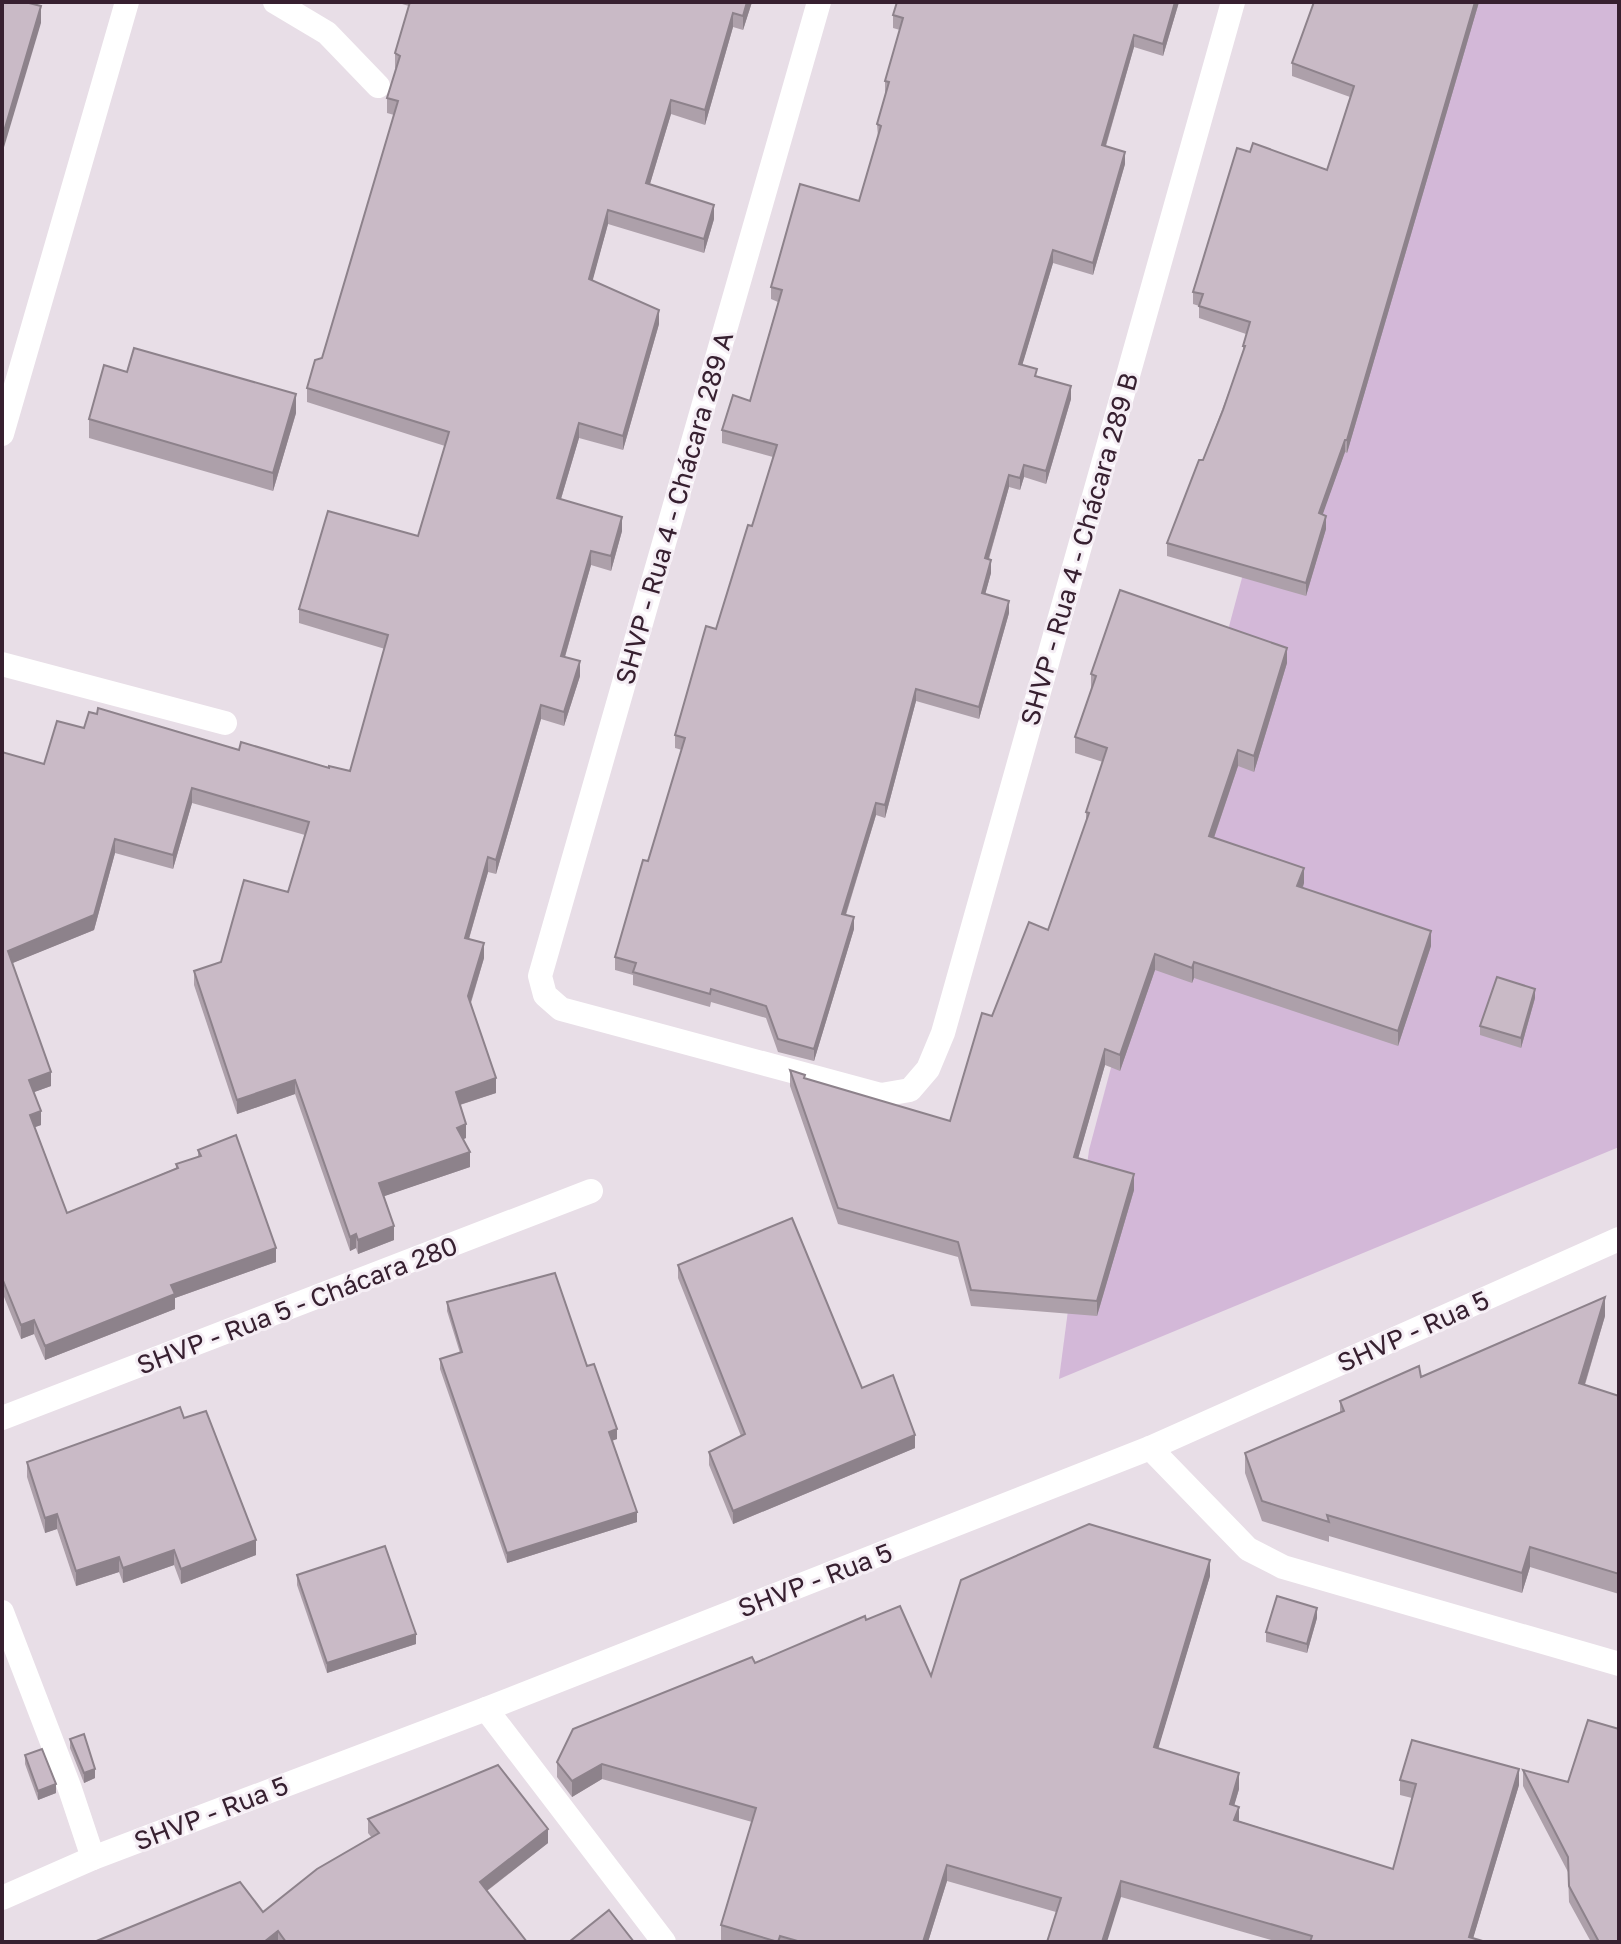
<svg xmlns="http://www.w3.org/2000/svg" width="1621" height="1944" font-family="'Golos Text',sans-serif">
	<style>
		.green { fill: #d3b8d8 }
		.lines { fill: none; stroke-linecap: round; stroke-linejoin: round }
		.minor { stroke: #fff; stroke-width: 24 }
		.wall { fill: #ada0aa }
		.shaded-wall { fill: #8d828b }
		.building { fill: #c9bac6; stroke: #8d828b; stroke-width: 2 }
		.labels { text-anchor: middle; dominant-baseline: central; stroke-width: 6; stroke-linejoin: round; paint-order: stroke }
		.street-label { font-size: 26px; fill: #372030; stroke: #f5eef5 }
	</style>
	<rect width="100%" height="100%" fill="#e8dee7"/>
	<!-- green -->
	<polygon class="green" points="1396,2 1619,2 1619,1147 1059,1379 1089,1150"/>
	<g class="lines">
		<!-- minor -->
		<g class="minor">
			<polyline points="275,2 327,33 378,86"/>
			<polyline points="819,2 540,976 545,995 561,1009 881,1095 910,1090 928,1069 943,1033 1233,2"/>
			<polyline points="2,434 127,2"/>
			<polyline points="2,664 225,723"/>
			<polyline points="2,1418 591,1191"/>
			<polyline points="1150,1448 1248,1549 1283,1567 1619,1664"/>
			<polyline points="2,1612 70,1789 93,1858"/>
			<polyline points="486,1709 664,1942"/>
			<polyline points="2,1898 93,1858 486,1709 1150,1448 1619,1239"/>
		</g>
	</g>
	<!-- wall -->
	<g class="wall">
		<polygon points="395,2 752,2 743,30 733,27 705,125 671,114 650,184 714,219 704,253 608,224 592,281 659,324 623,450 579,438 561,499 622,531 611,571 591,565 565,657 580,676 564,726 541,719 496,874 488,872 469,939 484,958 471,1003 496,1093 460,1105 466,1138 463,1139 470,1167 384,1196 394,1240 358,1254 356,1248 350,1251 295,1094 237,1114 194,985 194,971 221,962 288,892 305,835 192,803 173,869 115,853 94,930 12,963 51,1086 34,1092 41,1125 35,1127 67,1213 176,1168 176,1164 198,1157 198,1150 276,1262 175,1298 175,1309 45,1360 34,1334 21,1339 2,1292 2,752 44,764 84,728 239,750 350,771 385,649 299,623 299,609 418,536 445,446 307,402 307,388 322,358 394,115 387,113 387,98 396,68 395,68 395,53 409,6"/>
		<polygon points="1179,2 1163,56 1134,47 1106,146 1125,164 1093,275 1053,263 1022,365 1037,376 1071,399 1046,484 1024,477 1020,490 1009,487 989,559 991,573 985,594 1009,613 979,719 916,701 885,818 876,815 846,915 854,929 814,1061 778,1052 766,1018 711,1002 710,1007 633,985 633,975 615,970 615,957 648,861 682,750 675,748 675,735 716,629 752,526 773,457 722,443 722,430 750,401 778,302 771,299 771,287 859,201 878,137 877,124 886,94 885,94 885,81 900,30 893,28 893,15"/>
		<polygon points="1314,2 1479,2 1347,453 1345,452 1322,515 1326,529 1306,596 1167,556 1167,543 1203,460 1243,354 1243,346 1246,334 1199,318 1199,306 1193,304 1193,292 1250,152 1327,170 1350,97 1292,76 1292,63"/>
		<polygon points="127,372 296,413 273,491 89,438 89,419"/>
		<polygon points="1287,663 1254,772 1238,766 1214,838 1304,883 1303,888 1431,946 1398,1046 1194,978 1192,983 1155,970 1120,1071 1105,1065 1078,1158 1134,1190 1097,1316 971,1306 958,1257 838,1224 790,1086 790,1070 805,1079 950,1121 992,1016 1048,930 1086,822 1086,812 1103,762 1075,753 1075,737 1091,690 1091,674"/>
		<polygon points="1535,998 1521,1048 1480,1035 1480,1026"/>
		<polygon points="678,1265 862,1388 915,1448 733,1524 709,1465 709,1452 741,1436 678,1278"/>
		<polygon points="447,1302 587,1366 617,1439 612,1440 637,1522 507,1563 440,1369 440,1359 460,1353 447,1311"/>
		<polygon points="1605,1316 1585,1385 1619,1396 1619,1594 1530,1567 1522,1593 1329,1536 1329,1542 1262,1521 1245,1473 1245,1453 1340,1412 1340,1401 1421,1377"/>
		<polygon points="184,1418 256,1555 181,1584 174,1565 123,1583 119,1572 76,1586 57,1529 45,1533 27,1477 27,1462"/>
		<polygon points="297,1575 416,1644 327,1673 297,1585"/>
		<polygon points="1210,1576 1158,1748 1239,1789 1234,1805 1239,1821 1393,1869 1412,1798 1400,1795 1400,1780 1519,1785 1473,1938 1486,1942 1278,1942 1121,1897 1056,1912 947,1881 928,1942 726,1942 721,1941 721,1925 752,1822 602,1779 572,1797 557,1777 557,1762 755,1663 866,1620 931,1676"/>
		<polygon points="1317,1618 1307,1653 1266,1642 1266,1632"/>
		<polygon points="70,1739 95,1778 84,1783 70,1748"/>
		<polygon points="25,1755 56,1793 38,1800 25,1764"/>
		<polygon points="1523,1770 1568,1782 1619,1942 1591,1942 1569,1902 1568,1872 1523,1786"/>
		<polygon points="368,1819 548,1843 487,1891 527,1942 94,1942 263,1912 372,1838 368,1833"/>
	</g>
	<!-- shaded-wall -->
	<g class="shaded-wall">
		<polygon points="747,2 752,2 743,30 743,16"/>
		<polygon points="1175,2 1179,2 1163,56 1163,44"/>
		<polygon points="1475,2 1479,2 1347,453 1347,440"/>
		<polygon points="41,6 41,23 2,154 2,138"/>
		<polygon points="733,13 733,27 705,125 705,110"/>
		<polygon points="1134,35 1134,47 1102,158 1102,145"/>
		<polygon points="671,100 671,114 646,197 646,183"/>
		<polygon points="1125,152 1125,164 1093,275 1093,263"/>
		<polygon points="714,205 714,219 704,253 704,239"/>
		<polygon points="608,210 608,224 589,294 589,279"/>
		<polygon points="1053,250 1053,263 1019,376 1019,364"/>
		<polygon points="659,310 659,324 623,450 623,436"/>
		<polygon points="1071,386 1071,399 1046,484 1046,471"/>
		<polygon points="296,394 296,413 273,491 273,473"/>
		<polygon points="579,423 579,438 557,512 557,498"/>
		<polygon points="1345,440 1345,452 1319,525 1319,513"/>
		<polygon points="1024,465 1024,477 1020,490 1020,478"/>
		<polygon points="1009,475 1009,487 985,571 985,558"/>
		<polygon points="1326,516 1326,529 1306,596 1306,583"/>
		<polygon points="622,517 622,531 611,571 611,556"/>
		<polygon points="591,551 591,565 561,670 561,656"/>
		<polygon points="991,560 991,573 982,606 982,593"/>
		<polygon points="1009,601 1009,613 979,719 979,707"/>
		<polygon points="1287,648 1287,663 1254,772 1254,756"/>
		<polygon points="580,661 580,676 564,726 564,712"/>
		<polygon points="916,689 916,701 885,818 885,805"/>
		<polygon points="541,705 541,719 496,874 496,860"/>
		<polygon points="1238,750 1238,766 1209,852 1209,836"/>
		<polygon points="192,788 192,803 173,869 173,855"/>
		<polygon points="876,803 876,815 842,926 842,914"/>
		<polygon points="115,839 115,853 94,930 8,965 8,951"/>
		<polygon points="488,857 488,872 465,952 465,938"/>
		<polygon points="1304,868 1304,883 1297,902 1297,886"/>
		<polygon points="854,917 854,929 814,1061 814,1049"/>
		<polygon points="1431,931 1431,946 1398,1046 1398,1031"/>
		<polygon points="484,943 484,958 468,1011 468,996"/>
		<polygon points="1155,954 1155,970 1120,1071 1120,1055"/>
		<polygon points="1194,962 1194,978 1192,983 1192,968"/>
		<polygon points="1535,989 1535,998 1521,1048 1521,1038"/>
		<polygon points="1105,1049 1105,1065 1074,1173 1074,1157"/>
		<polygon points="51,1072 51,1086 29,1094 29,1080"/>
		<polygon points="496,1078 496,1093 456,1106 456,1092"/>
		<polygon points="295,1080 295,1094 237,1114 237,1100"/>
		<polygon points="41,1111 41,1125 30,1129 30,1115"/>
		<polygon points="466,1124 466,1138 457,1142 457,1128"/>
		<polygon points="470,1152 470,1167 379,1198 379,1183"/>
		<polygon points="1134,1174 1134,1190 1097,1316 1097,1301"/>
		<polygon points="394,1226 394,1240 358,1254 358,1240"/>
		<polygon points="356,1234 356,1248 350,1251 350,1237"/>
		<polygon points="276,1248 276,1262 175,1298 175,1309 45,1360 45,1346 171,1285"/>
		<polygon points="1605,1297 1605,1316 1579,1403 1579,1383"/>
		<polygon points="34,1320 34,1334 21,1339 21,1325"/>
		<polygon points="617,1429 617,1439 609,1442 609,1432"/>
		<polygon points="915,1435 915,1448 733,1524 733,1511"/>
		<polygon points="637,1512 637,1522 507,1563 507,1553"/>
		<polygon points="57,1514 57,1529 45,1533 45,1518"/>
		<polygon points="256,1540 256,1555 181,1584 181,1569"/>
		<polygon points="1530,1547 1530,1567 1522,1593 1522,1573"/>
		<polygon points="174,1550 174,1565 123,1583 123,1568"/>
		<polygon points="119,1557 119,1572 76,1586 76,1571"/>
		<polygon points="1210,1560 1210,1576 1154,1763 1154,1747"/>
		<polygon points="1317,1608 1317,1618 1307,1653 1307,1644"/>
		<polygon points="416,1634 416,1644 327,1673 327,1663"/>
		<polygon points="602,1764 602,1779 572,1797 572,1781"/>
		<polygon points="95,1769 95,1778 84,1783 84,1773"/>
		<polygon points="1519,1769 1519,1785 1472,1942 1469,1937"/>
		<polygon points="1239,1773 1239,1789 1230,1820 1230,1804"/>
		<polygon points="56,1784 56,1793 38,1800 38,1791"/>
		<polygon points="1239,1807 1239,1822 1234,1820"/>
		<polygon points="548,1829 548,1843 480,1896 480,1882"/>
		<polygon points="947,1865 947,1881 928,1942 923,1942"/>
		<polygon points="1121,1881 1121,1897 1107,1942 1102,1942"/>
		<polygon points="278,1931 278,1942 264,1942"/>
	</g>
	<!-- building -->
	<g class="building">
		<polygon points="2,2 25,2 41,6 2,138"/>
		<polygon points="410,2 747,2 743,16 733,13 705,110 671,100 646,183 714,205 704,239 608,210 589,279 659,310 623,436 579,423 557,498 622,517 611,556 591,551 561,656 580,661 564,712 541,705 496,860 488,857 465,938 484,943 468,996 496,1078 456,1092 466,1124 457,1128 470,1152 379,1183 394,1226 358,1240 356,1234 350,1237 295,1080 237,1100 194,971 221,962 244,880 288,892 309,822 192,788 173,855 115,839 94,915 8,951 51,1072 29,1080 41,1111 30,1115 67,1213 178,1168 176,1164 201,1156 198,1150 236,1135 276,1248 171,1285 175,1294 45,1346 34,1320 21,1325 2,1278 2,752 44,764 57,721 84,728 89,712 97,714 98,708 239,750 241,742 329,768 329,766 350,771 388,635 299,609 328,511 418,536 449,432 307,388 315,360 322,358 398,101 387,98 400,56 395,53"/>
		<polygon points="897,2 1175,2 1163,44 1134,35 1102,145 1125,152 1093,263 1053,250 1019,364 1037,369 1035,376 1071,386 1046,471 1024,465 1020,478 1009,475 985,558 991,560 982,593 1009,601 979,707 916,689 885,805 876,803 842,914 854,917 814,1049 778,1039 766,1006 711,989 710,994 633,972 636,963 615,957 643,860 648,861 685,738 675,735 706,626 716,629 748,525 752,526 777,445 722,430 733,395 750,401 782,290 771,287 800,184 859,201 881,126 877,124 889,82 885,81 903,18 893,15"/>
		<polygon points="1314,2 1475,2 1347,440 1345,440 1319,513 1326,516 1306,583 1167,543 1199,460 1203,460 1223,410 1245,346 1243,346 1250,322 1199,306 1203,294 1193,292 1237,148 1250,152 1253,143 1327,170 1354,86 1292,63"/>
		<polygon points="134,348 296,394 273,473 89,419 104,365 127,372"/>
		<polygon points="1120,590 1287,648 1254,756 1238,750 1209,836 1304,868 1297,886 1431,931 1398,1031 1194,962 1192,968 1155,954 1120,1055 1105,1049 1074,1157 1134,1174 1097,1301 971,1290 958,1242 838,1208 790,1070 805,1075 804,1078 950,1121 982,1013 992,1016 1029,922 1048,930 1089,813 1086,812 1107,748 1075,737 1096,676 1091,674"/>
		<polygon points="1497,977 1535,989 1521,1038 1480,1026"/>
		<polygon points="792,1218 862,1388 893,1375 915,1435 733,1511 709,1452 745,1434 678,1265"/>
		<polygon points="555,1273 587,1366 594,1364 617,1429 609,1432 637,1512 507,1553 440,1359 462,1352 447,1302"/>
		<polygon points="1605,1297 1579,1383 1619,1396 1619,1574 1530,1547 1522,1573 1327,1515 1329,1522 1262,1501 1245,1453 1344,1411 1340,1401 1419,1366 1421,1377"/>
		<polygon points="180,1407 184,1418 206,1411 256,1540 181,1569 174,1550 123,1568 119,1557 76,1571 57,1514 45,1518 27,1462"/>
		<polygon points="1089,1524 1210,1560 1154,1747 1239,1773 1230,1804 1239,1807 1234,1820 1393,1869 1416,1784 1400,1780 1412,1740 1519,1769 1469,1937 1486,1942 1310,1942 1312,1936 1121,1881 1102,1942 1047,1942 1061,1898 947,1865 923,1942 801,1942 780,1936 778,1942 721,1925 756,1808 602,1764 572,1781 557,1762 573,1729 752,1657 755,1663 865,1616 866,1620 900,1606 931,1676 961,1580"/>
		<polygon points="385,1546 416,1634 327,1663 297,1575"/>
		<polygon points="1277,1596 1317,1608 1307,1644 1266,1632"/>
		<polygon points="1588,1720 1619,1729 1619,1942 1599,1942 1569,1886 1568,1857 1523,1770 1568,1782"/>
		<polygon points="84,1734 95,1769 84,1773 70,1739"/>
		<polygon points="42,1749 56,1784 38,1791 25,1755"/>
		<polygon points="498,1765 548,1829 480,1882 527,1942 286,1942 278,1931 264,1942 94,1942 240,1882 263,1912 317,1869 379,1833 368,1819"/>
		<polygon points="609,1910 634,1942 569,1942"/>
	</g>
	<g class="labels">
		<!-- street labels -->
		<g class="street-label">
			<text transform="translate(674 508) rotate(-74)">SHVP - Rua 4 - Chácara 289 A</text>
			<text transform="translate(1079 549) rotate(-74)">SHVP - Rua 4 - Chácara 289 B</text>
			<text transform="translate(297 1305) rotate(-21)">SHVP - Rua 5 - Chácara 280</text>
			<text transform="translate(1413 1331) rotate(-24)">SHVP - Rua 5</text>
			<text transform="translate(815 1580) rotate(-21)">SHVP - Rua 5</text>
			<text transform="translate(211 1813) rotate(-21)">SHVP - Rua 5</text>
		</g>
	</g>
	<!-- border -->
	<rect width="1621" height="1944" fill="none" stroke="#372030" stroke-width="8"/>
</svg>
